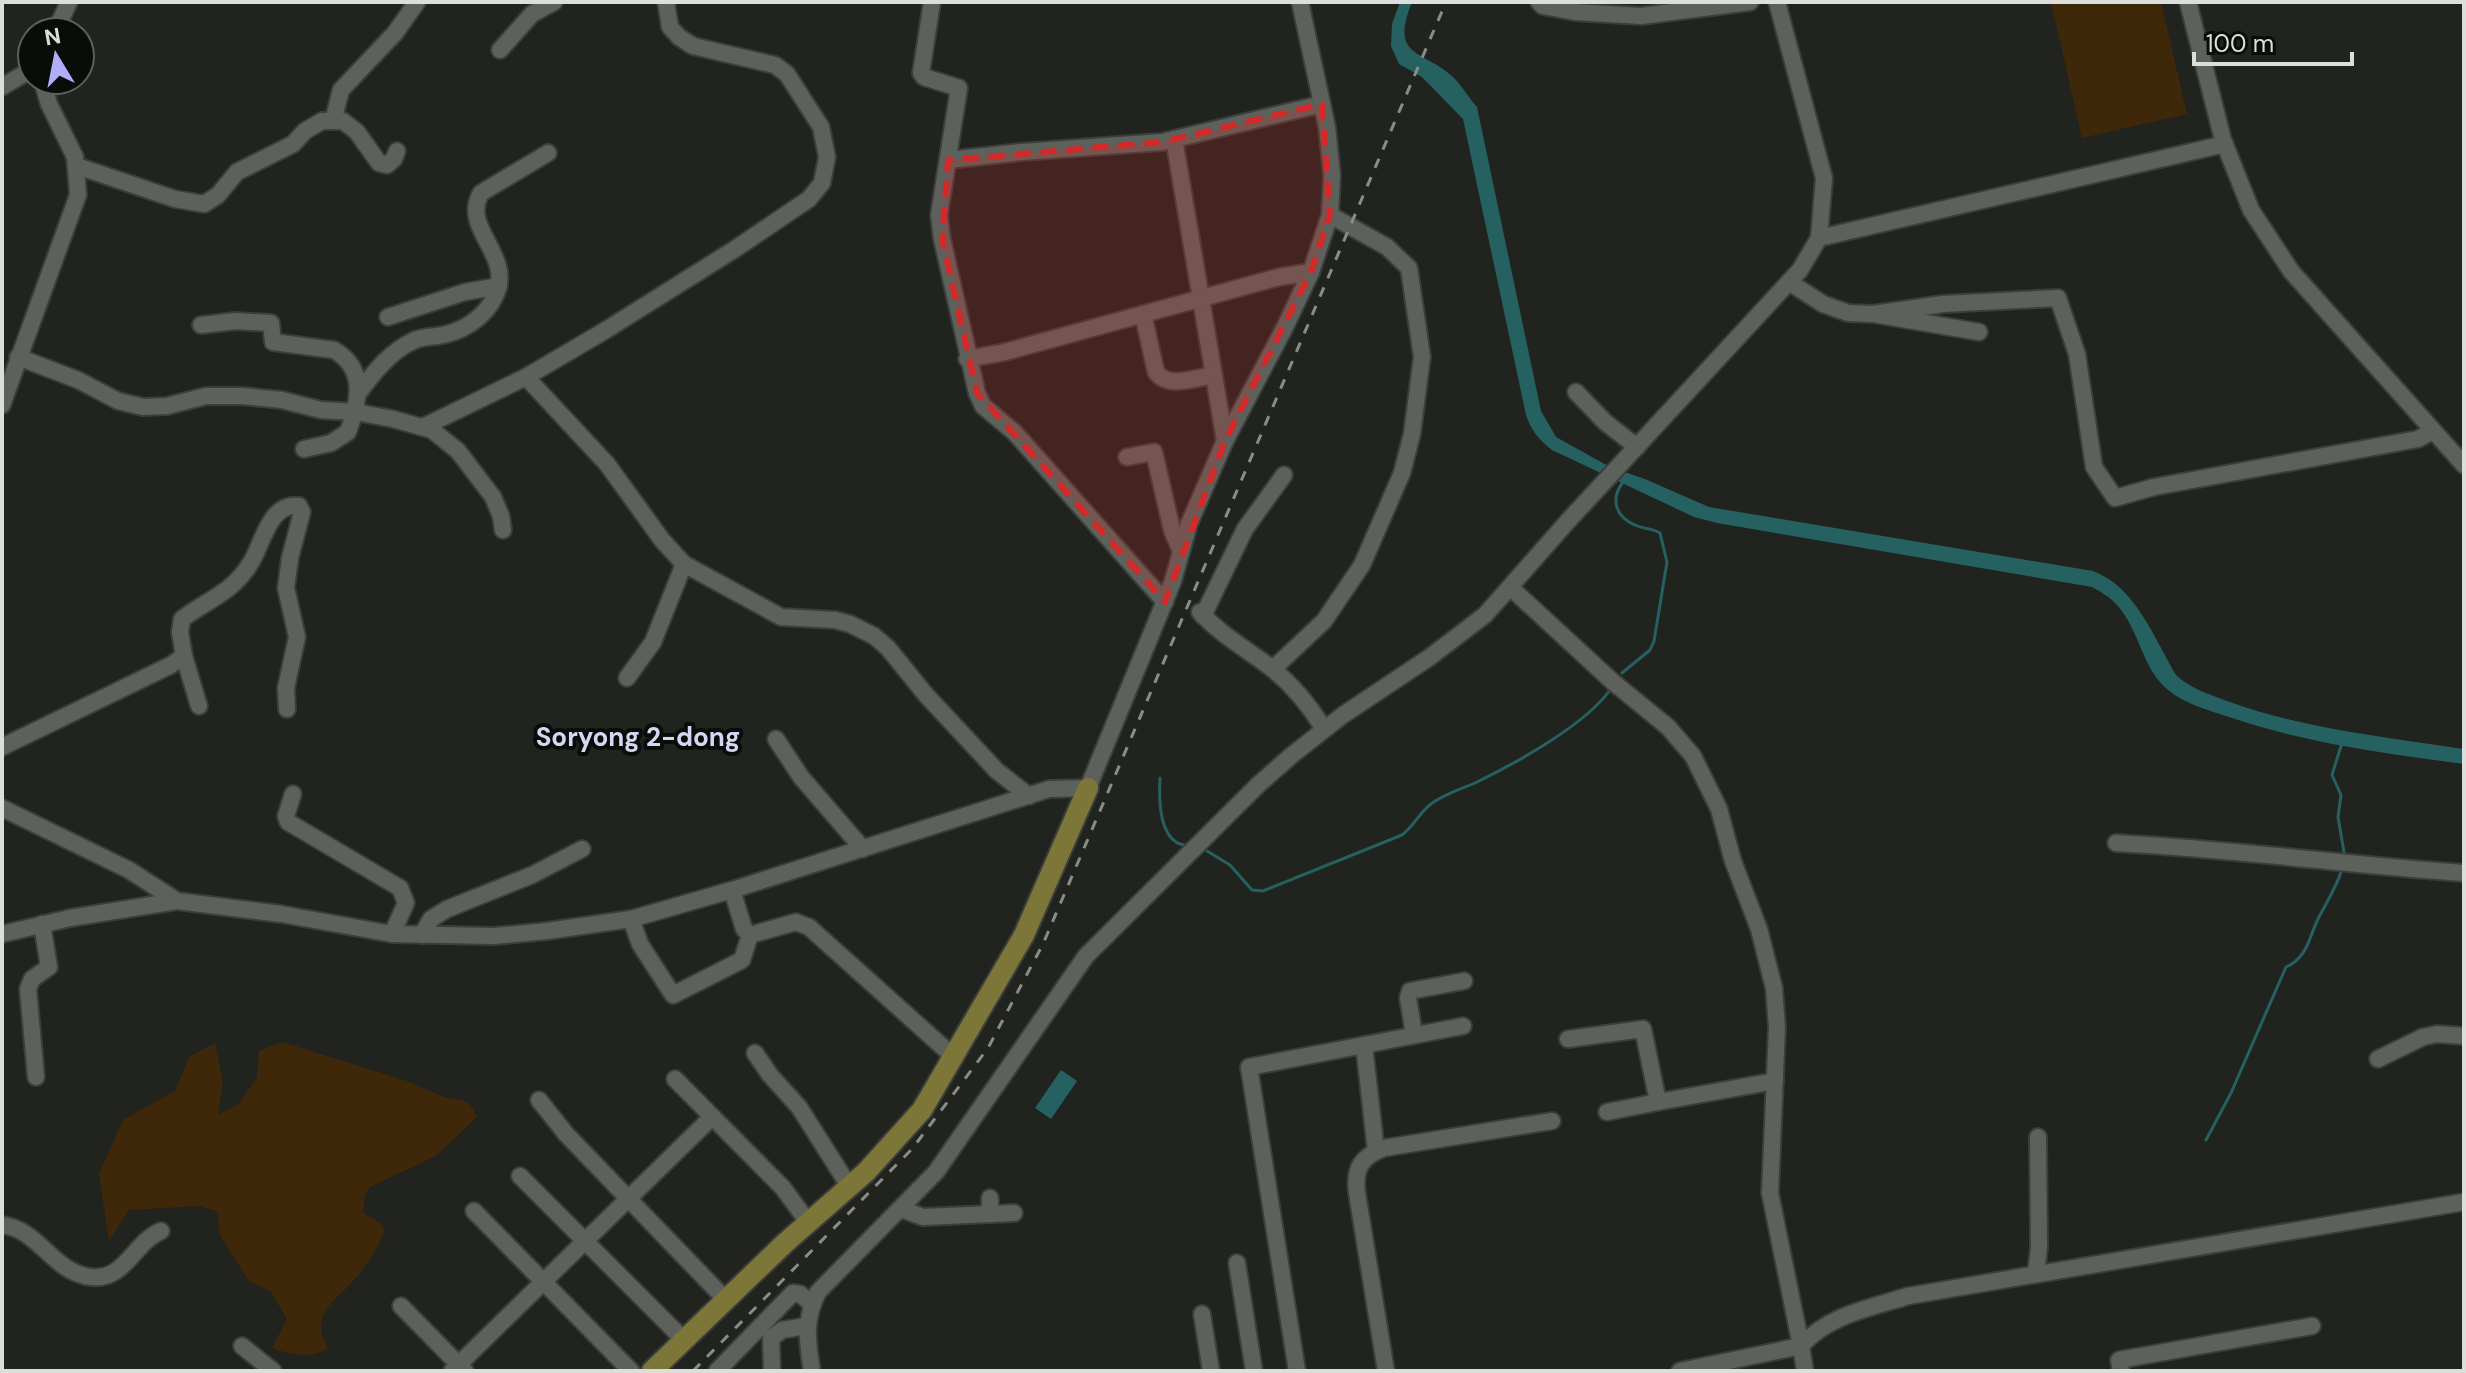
<svg xmlns="http://www.w3.org/2000/svg" width="2466" height="1373" font-family="'DM Sans',sans-serif">
	<style>
		.green { fill: #3f2809 }
		.water { fill: #266161 }
		.lines { fill: none; stroke-linecap: round; stroke-linejoin: round }
		.stream { stroke: #266161; stroke-width: 3 }
		.minor-casing { stroke: #3c3e3b; stroke-width: 20 }
		.major-casing { stroke: #3c3e3b; stroke-width: 24 }
		.minor { stroke: #5d615b; stroke-width: 16 }
		.major { stroke: #7c7639; stroke-width: 20 }
		.rail { stroke: #8a8c88; stroke-width: 3; stroke-dasharray: 10 10; stroke-linecap: butt }
		.marked { fill: #d62828; fill-opacity: 0.2; stroke: #d62828; stroke-width: 6; stroke-dasharray: 16 10; stroke-linejoin: round }
		.labels { text-anchor: middle; dominant-baseline: central; stroke-width: 8; stroke-linejoin: round; paint-order: stroke }
		.quarter-label { font-size: 26px; font-weight: bold; fill: #d6d6f3; stroke: #0a0c0a }
	</style>
	<rect width="100%" height="100%" fill="#20231e"/>
	<!-- green -->
	<g class="green">
		<polygon points="2051,2 2161,2 2187,114 2082,138"/>
		<path d="M282,1042l125,39 37,16 20,4 6,3 7,13 -41,39 -66,31 -5,8 -2,18 17,10 5,8c-7,17 -19,35 -30,48 -21,25 -46,33 -27,69 -16,11 -37,7 -56,0l15,-29 -16,-27 -22,-11 -29,-45 -3,-25 -19,-5 -69,4 -20,31 -10,-67 24,-54 52,-29 14,-34 26,-14 8,39 -5,33 20,-11 19,-26 2,-27z"/>
	</g>
	<!-- water -->
	<g class="water">
		<path d="M1400,2h12c-23,57 11,47 41,75 9,9 16,21 24,30l64,304 15,26 54,30 35,12 64,28 384,64c43,16 61,67 83,104 15,14 35,20 54,27 75,27 155,35 234,47v15c-80,-11 -159,-21 -235,-47 -21,-7 -45,-13 -62,-28 -25,-21 -28,-60 -50,-84 -7,-8 -16,-13 -25,-18l-375,-64 -23,-6 -142,-67c-13,-10 -21,-20 -26,-35l-63,-296 -41,-42 -23,-13 -8,-18 1,-22z"/>
		<polygon points="1061,1070 1077,1081 1051,1119 1035,1108"/>
	</g>
	<g class="lines">
		<!-- stream -->
		<g class="stream">
			<path d="M1622,673l28,-23 4,-9 13,-79 -7,-29c-8,-5 -17,-4 -25,-8 -21,-9 -24,-27 -12,-43"/>
			<polyline points="2341,746 2332,775 2341,795 2338,817 2345,858"/>
			<path d="M1160,778c-1,18 -1,53 16,64 4,3 8,3 13,4"/>
			<path d="M1207,851l23,14 22,25 11,1 139,-56c12,-9 18,-23 29,-31 13,-10 31,-15 46,-22 39,-19 108,-57 133,-92"/>
			<path d="M2206,1140l25,-47 55,-126c23,-10 23,-32 34,-52 8,-15 17,-29 22,-46"/>
		</g>
		<defs>
			<g id="minor">
				<polyline points="932,2 921,73 924,77 959,88 939,215 942,239 977,393 983,406 1014,432 1165,602"/>
				<polyline points="1539,2 1543,6 1575,12 1641,16 1750,2"/>
				<polyline points="2188,2 2223,140 2251,210 2291,271 2464,465"/>
				<polyline points="55,32 69,2"/>
				<polyline points="500,50 532,14 554,2"/>
				<polyline points="2,87 32,69"/>
				<polyline points="333,121 341,90 395,33 417,2"/>
				<polyline points="1174,139 1225,441"/>
				<polyline points="948,160 1021,152 1162,142 1322,104"/>
				<polyline points="77,166 175,199 204,204 218,195 237,172 293,144 305,131 322,121 343,121 357,132 379,163 387,165 394,159 397,151"/>
				<polyline points="1819,238 2225,144"/>
				<polyline points="1789,282 1823,304 1848,313 1873,314 1979,332"/>
				<path d="M1143,314l13,58c12,17 39,6 57,3"/>
				<polyline points="1873,314 1943,304 2058,298 2077,354 2094,467 2115,498 2154,487 2418,439 2433,431"/>
				<polyline points="388,317 465,292 499,286"/>
				<path d="M201,325l35,-4 35,2 2,19 61,8c33,19 25,52 14,82l-17,11 -27,6"/>
				<polyline points="18,357 78,380 118,401 143,407 167,406 206,396 242,396 282,400 321,410 356,412 393,419 432,430 458,451 493,497 501,516 503,530"/>
				<polyline points="967,359 1005,352 1279,277 1311,272"/>
				<polyline points="526,377 607,464 662,540 684,564 781,617 835,620 850,624 874,636 888,648 926,695 997,771 1029,796"/>
				<path d="M360,391c14,-19 31,-40 53,-50 7,-4 16,-4 24,-5 24,-3 48,-18 58,-40 20,-41 -35,-67 -14,-103l67,-40"/>
				<polyline points="1576,392 1605,422 1637,447"/>
				<polyline points="2,405 78,195 75,157 49,104 42,80"/>
				<polyline points="423,427 526,377 606,330 735,249 809,199 822,183 827,157 821,127 787,74 775,65 693,46 679,37 670,27 666,2"/>
				<polyline points="1127,457 1154,452 1172,530 1181,551"/>
				<polyline points="1511,588 1613,682 1668,727 1693,756 1719,809 1733,861 1759,929 1774,988 1777,1027 1770,1193 1801,1346 1680,1371"/>
				<path d="M1200,612c20,22 46,37 70,55 22,17 39,38 54,62"/>
				<polyline points="1203,616 1245,529 1284,475"/>
				<polyline points="184,656 199,706"/>
				<polyline points="1273,669 1324,621 1362,565 1402,473 1412,434 1422,357 1409,268 1387,247 1330,215"/>
				<polyline points="627,678 653,642 684,564"/>
				<polyline points="776,739 801,777 863,849"/>
				<path d="M2,747l169,-82 13,-9 -4,-24 2,-13c25,-19 50,-26 68,-55 13,-20 19,-62 49,-58l3,6 -12,46 -4,30 11,49 -11,51 1,21"/>
				<polyline points="293,794 286,816 288,822 400,888 406,903 392,934"/>
				<polyline points="2,808 129,870 177,901"/>
				<path d="M2116,843c117,6 232,22 348,30"/>
				<polyline points="732,890 744,929 750,935 796,922 809,927 955,1058"/>
				<polyline points="631,919 640,944 673,995 742,960 750,935"/>
				<polyline points="2,934 70,918 177,901 281,914 392,934 494,936 547,931 631,919 732,890 1049,789 1088,788 1173,581 1189,524 1225,441 1285,327 1311,272 1330,215 1332,175 1327,127 1300,2"/>
				<polyline points="422,935 431,919 447,909 532,875 582,849"/>
				<polyline points="1414,1034 1408,998 1410,991 1464,981"/>
				<polyline points="1568,1039 1643,1029 1658,1102 1775,1081"/>
				<polyline points="755,1053 770,1075 799,1107 849,1186"/>
				<polyline points="2378,1059 2423,1037 2437,1034 2464,1036"/>
				<polyline points="36,1077 28,989 32,979 49,967 42,924"/>
				<polyline points="675,1079 783,1188 808,1222"/>
				<polyline points="539,1100 566,1134 726,1300"/>
				<polyline points="1607,1112 1658,1102"/>
				<polyline points="1376,1151 1364,1045 1463,1026"/>
				<polyline points="520,1176 684,1340"/>
				<polyline points="990,1198 990,1214"/>
				<polyline points="901,1209 923,1217 1014,1213"/>
				<polyline points="474,1211 631,1371"/>
				<path d="M2,1225c37,4 51,48 89,52 34,4 43,-35 70,-46"/>
				<polyline points="1237,1263 1254,1371"/>
				<polyline points="2036,1274 2039,1247 2038,1137"/>
				<polyline points="401,1306 465,1371"/>
				<polyline points="1202,1314 1211,1371"/>
				<polyline points="242,1346 273,1371"/>
				<polyline points="452,1371 711,1118"/>
				<polyline points="717,1371 793,1293 800,1294 812,1304"/>
				<polyline points="772,1371 771,1338 782,1330 806,1326"/>
				<path d="M812,1371c-5,-29 -8,-52 6,-79l118,-120 150,-216 172,-171 34,-30 51,-40 87,-58 55,-42 83,-94 232,-251 19,-32 5,-60 -47,-176"/>
				<polyline points="1297,1371 1249,1067 1364,1045"/>
				<path d="M1386,1371l-29,-178c-3,-25 4,-36 27,-45l168,-27"/>
				<path d="M1805,1371l-4,-25c27,-31 69,-38 107,-50l556,-94"/>
				<polyline points="2121,1371 2119,1360 2312,1326"/>
			</g>
			<polyline id="major" points="652,1371 785,1243 866,1172 922,1110 1024,935 1088,788"/>
		</defs>
		<!-- minor casing -->
		<use href="#minor" class="minor-casing"/>
		<!-- major casing -->
		<use href="#major" class="major-casing"/>
		<!-- minor -->
		<use href="#minor" class="minor"/>
		<!-- major -->
		<use href="#major" class="major"/>
		<!-- rail -->
		<polyline class="rail" points="693,1371 912,1149 988,1048 1043,944 1446,2"/>
	</g>
	<!-- marked area -->
	<path class="marked" d="M1322,104l8,111 -19,57 -86,169 -60,161 -188,-209 -35,-154 6,-79 214,-18z"/>
	<g class="labels">
		<!-- quarter labels -->
		<g class="quarter-label">
			<text x="638" y="737">Soryong 2-dong</text>
		</g>
	</g>
	<!-- border -->
	<rect width="2466" height="1373" fill="none" stroke="#dcdedb" stroke-width="8"/>
	<!-- north arrow -->
	<g transform="translate(56 56) rotate(350)"><circle r="38" fill="#0a0c0a" stroke="#5e605e" stroke-width="2"/>
	<path d="M0-6L14 30L0 20L-14 30Z" fill="#b2adf9"/>
	<text y="-12" font-size="22" font-weight="bold" text-anchor="middle" fill="#dcdedb">N</text>
	</g>
	<!-- scale -->
	<path d="M2194 52v12h158v-12" fill="none" stroke="#dcdedb" stroke-width="4"/>
	<text x="2206" y="52" font-size="24" fill="#dcdedb" stroke="#0a0c0a" stroke-width="6" paint-order="stroke">100 m</text>
</svg>
